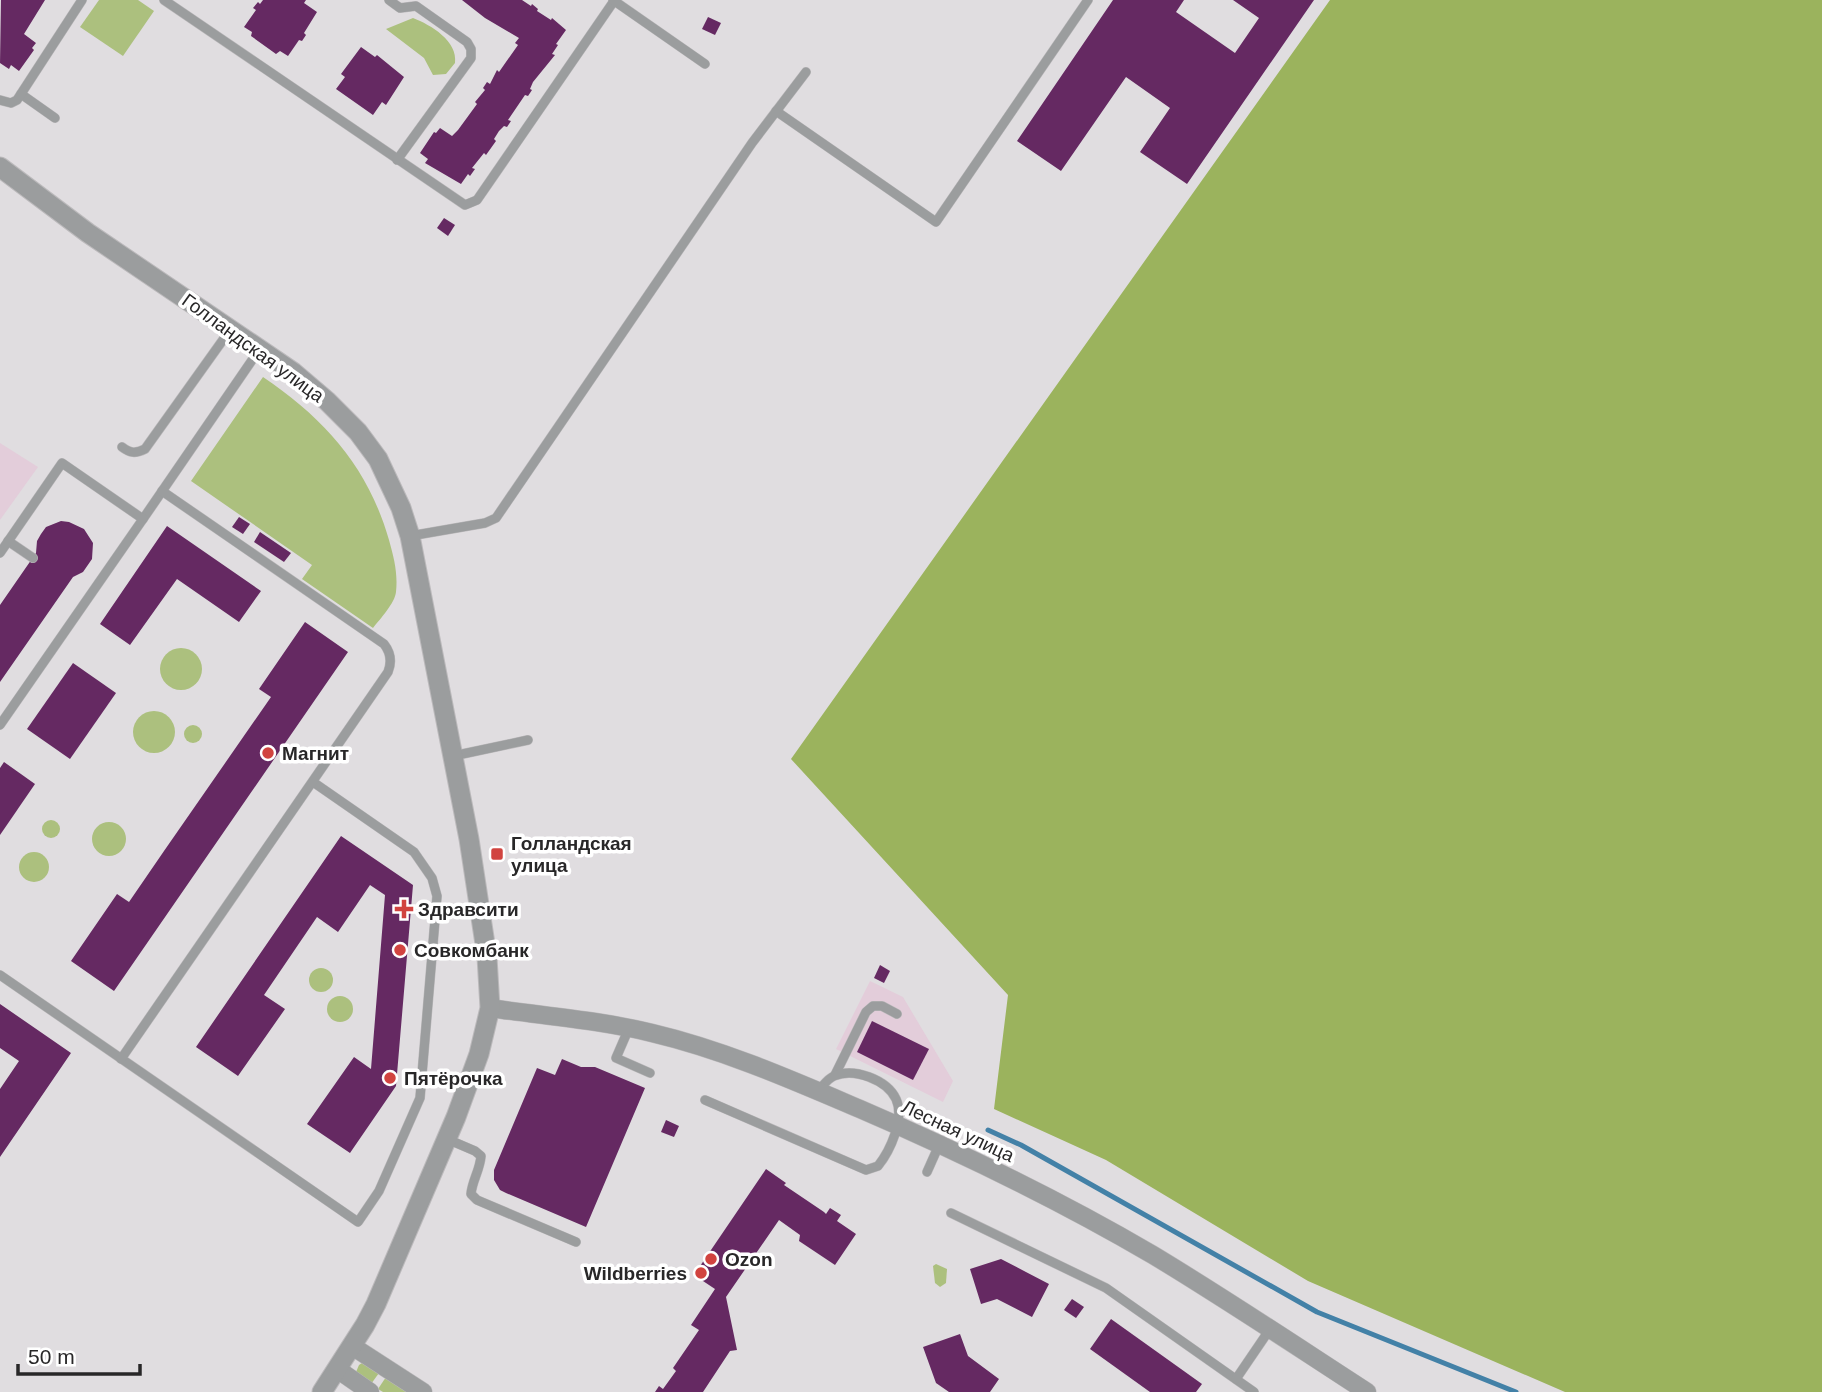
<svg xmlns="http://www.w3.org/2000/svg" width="1822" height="1392" font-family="Arial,sans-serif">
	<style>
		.industrial { fill: #e3cdda }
		.green { fill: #acc07e }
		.forest { fill: #9bb35d }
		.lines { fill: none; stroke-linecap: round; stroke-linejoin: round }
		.stream { stroke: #4381a7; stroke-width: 5 }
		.building { fill: #652962 }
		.service-casing { stroke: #bbb9bb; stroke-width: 10 }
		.minor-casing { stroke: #bbb9bb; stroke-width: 19 }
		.tertiary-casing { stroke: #bbb9bb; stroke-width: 21 }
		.service { stroke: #9b9d9e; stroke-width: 9 }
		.minor { stroke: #9b9d9e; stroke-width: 18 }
		.tertiary { stroke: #9b9d9e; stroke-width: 19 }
		.poi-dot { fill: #d1433f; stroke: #fff; stroke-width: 2.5 }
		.labels { text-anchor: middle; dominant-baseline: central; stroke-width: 7; stroke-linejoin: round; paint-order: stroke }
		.street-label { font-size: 19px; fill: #282728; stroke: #fff }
		.poi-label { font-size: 19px; font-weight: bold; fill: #282728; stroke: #fff; text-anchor: start }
	</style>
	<rect width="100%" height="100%" fill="#e0dde0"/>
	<!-- industrial -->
	<g class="industrial">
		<polygon points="0,443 38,467 0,520"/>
		<polygon points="870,981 903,997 953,1081 943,1102 836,1049"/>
	</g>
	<!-- green -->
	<g class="green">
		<polygon points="99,0 138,0 154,11 123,56 80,27"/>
		<path d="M413,18c18,7 45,23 42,45l-9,11 -13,1 -9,-17 -38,-29z"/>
		<path d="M263,377c62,42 105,90 126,163 5,18 9,33 7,52 -1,11 -16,27 -23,36l-71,-49 10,-14 -121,-84z"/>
		<circle cx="181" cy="669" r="21"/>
		<circle cx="154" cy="732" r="21"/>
		<circle cx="193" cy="734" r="9"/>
		<circle cx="51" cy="829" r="9"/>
		<circle cx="109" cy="839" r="17"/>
		<circle cx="34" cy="867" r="15"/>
		<circle cx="321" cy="980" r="12"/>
		<circle cx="340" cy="1009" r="13"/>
		<polygon points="936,1264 947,1269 946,1283 940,1287 935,1283 933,1266"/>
		<polygon points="362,1363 379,1373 371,1384 356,1372 359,1365"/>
		<polygon points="386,1377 405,1390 407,1392 383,1392 378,1389"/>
	</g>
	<!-- forest -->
	<polygon class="forest" points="1330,0 1822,0 1822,1392 1565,1392 1308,1281 1106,1160 994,1109 1008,995 791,759"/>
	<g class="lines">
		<!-- stream -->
		<polyline class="stream" points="988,1130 1021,1145 1317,1312 1516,1392"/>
	</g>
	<!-- building -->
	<g class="building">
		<polygon points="1,0 45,0 24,34 36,43 32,48 34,50 19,71 11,65 9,69 0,63"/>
		<polygon points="263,0 306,0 304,3 317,12 304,33 306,35 302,41 299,40 288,56 280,51 276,54 251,36 252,32 244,27 256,10 253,8 258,2 260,4"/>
		<polygon points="462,0 522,0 531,6 532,4 538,9 537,11 551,20 552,18 566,30 556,44 558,45 552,54 555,55 533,82 530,89 532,90 528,96 525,95 508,120 511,121 507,127 504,126 499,131 494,139 496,141 486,155 484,153 472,168 475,169 470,176 468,174 461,184 425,163 428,159 420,153 434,132 436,133 440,128 452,136 458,130 477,104 475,102 485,90 483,88 487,82 490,84 497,70 499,72 518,45 515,43 519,38 485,18"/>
		<polygon points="1113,0 1184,0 1176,12 1235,53 1259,18 1233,0 1314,0 1187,184 1140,152 1170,108 1126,77 1061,171 1017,141"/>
		<polygon points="708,17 721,23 715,35 702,29"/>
		<polygon points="361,47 375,57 377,55 404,77 386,105 382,102 373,115 336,89 345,77 341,74"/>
		<polygon points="444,218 455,225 448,236 437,228"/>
		<polygon points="239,517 250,524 243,534 232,527"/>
		<polygon points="61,521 69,522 84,529 93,543 92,559 83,572 73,577 0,682 0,605 36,553 37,541 41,534 46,527"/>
		<polygon points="167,526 261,591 239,622 177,579 130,645 100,624"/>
		<polygon points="260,532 291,553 284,562 254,542"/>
		<polygon points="305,622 348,652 114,991 71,961 117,894 129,902 164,851 271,697 259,689"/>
		<polygon points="73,663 116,693 70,759 27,729"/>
		<polygon points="4,762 35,784 0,835 0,768"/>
		<polygon points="341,836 413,885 396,1086 350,1153 307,1124 354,1057 371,1069 385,895 370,885 338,932 317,917 264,995 285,1009 238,1076 196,1047"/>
		<polygon points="880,965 890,971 884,983 874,978"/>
		<polygon points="0,1004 71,1053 0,1157 0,1089 19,1061 0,1048"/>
		<polygon points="872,1021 929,1049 913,1080 857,1052"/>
		<polygon points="562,1059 581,1067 595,1067 645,1088 586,1227 506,1193 500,1190 494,1180 494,1170 537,1068 555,1075"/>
		<polygon points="666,1120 679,1126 674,1137 661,1132"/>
		<polygon points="766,1169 786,1183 784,1185 824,1212 826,1214 830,1208 841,1215 837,1221 856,1234 835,1265 799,1241 800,1235 779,1220 726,1297 737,1350 730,1351 703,1392 655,1392 659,1386 663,1389 676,1371 673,1368 699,1330 691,1325 715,1289 694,1275"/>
		<polygon points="1001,1259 1049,1284 1032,1317 997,1299 981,1304 970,1269"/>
		<polygon points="1072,1299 1084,1307 1076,1318 1064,1310"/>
		<polygon points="1111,1319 1202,1384 1196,1392 1150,1392 1090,1349"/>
		<polygon points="960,1334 968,1356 999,1379 990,1392 949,1392 936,1383 923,1347"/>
	</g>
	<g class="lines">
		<defs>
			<g id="service">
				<polyline points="164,0 465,205 477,200 614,1"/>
				<polyline points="389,0 400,8 416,6 467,42 471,49 471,58 397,160"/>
				<polyline points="613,0 705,64"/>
				<polyline points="21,94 55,118"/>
				<polyline points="0,100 11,103 17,100 82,0"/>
				<polyline points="776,111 936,222 1088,0"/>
				<path d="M122,447c8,6 13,7 23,2l85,-119"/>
				<polyline points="143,519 259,350"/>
				<polyline points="410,536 485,523 496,518 752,143 806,72"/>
				<polyline points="8,541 33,558"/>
				<polyline points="0,553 62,463 143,519 0,725"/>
				<polyline points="453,756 528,740"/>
				<polyline points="0,975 358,1222 379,1191 420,1098 437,896 432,878 414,852 313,782"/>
				<polyline points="629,1028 616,1058 650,1073"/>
				<path d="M121,1059l267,-387c4,-10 3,-19 -4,-28l-222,-153"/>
				<polyline points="835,1075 866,1012 873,1006 882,1006 897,1014"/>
				<path d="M705,1100l161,70 12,-4c12,-15 27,-47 18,-67 -9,-19 -42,-32 -62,-23 -7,3 -11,10 -16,15"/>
				<path d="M447,1139l28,12 6,5c-1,14 -9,25 -10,38l6,6 99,42"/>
				<polyline points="927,1172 939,1145"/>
				<polyline points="951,1213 1106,1288 1254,1392"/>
				<polyline points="1236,1379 1270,1329"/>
			</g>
			<g id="minor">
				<path d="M490,1008c54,8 109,12 162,25 72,17 140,47 208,76 100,43 199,91 293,146 73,44 143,91 214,137"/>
				<polyline points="352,1346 423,1392"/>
				<polyline points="337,1369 370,1392"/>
			</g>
			<polyline id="tertiary" points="0,167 88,233 293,372 327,401 358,432 378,459 401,508 410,536 469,839 487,957 490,1008 479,1054 456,1117 376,1304 365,1325 322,1392"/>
		</defs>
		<!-- service casing -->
		<use href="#service" class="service-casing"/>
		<!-- minor casing -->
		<use href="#minor" class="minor-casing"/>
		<!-- tertiary casing -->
		<use href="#tertiary" class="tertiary-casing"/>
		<!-- service -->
		<use href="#service" class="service"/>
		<!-- minor -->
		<use href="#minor" class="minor"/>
		<!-- tertiary -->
		<use href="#tertiary" class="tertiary"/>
	</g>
	<!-- markers -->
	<g class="poi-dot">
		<circle cx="268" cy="753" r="7"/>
		<rect x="490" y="847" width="14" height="14" rx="3.5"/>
		<path d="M400.5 898.5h7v7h7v7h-7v7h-7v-7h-7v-7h7z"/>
		<circle cx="400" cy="950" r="7"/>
		<circle cx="390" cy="1078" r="7"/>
		<circle cx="711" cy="1259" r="7"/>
		<circle cx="701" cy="1273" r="7"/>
	</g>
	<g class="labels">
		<!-- street labels -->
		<g class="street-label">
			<text transform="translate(253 348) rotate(36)">Голландская улица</text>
			<text transform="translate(958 1131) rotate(25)">Лесная улица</text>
		</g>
		<!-- poi labels -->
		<g class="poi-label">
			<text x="282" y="753">Магнит</text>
			<text x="511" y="843">Голландская<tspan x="511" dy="22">улица</tspan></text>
			<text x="418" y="909">Здравсити</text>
			<text x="414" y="950">Совкомбанк</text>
			<text x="404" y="1078">Пятёрочка</text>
			<text x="725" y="1259">Ozon</text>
			<text x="687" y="1273" text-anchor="end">Wildberries</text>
		</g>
	</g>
	<!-- scale -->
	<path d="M18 1364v10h122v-10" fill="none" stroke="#282728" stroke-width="3.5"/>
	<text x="28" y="1364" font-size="21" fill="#282728" stroke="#ffffff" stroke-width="5" paint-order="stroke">50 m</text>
</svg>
